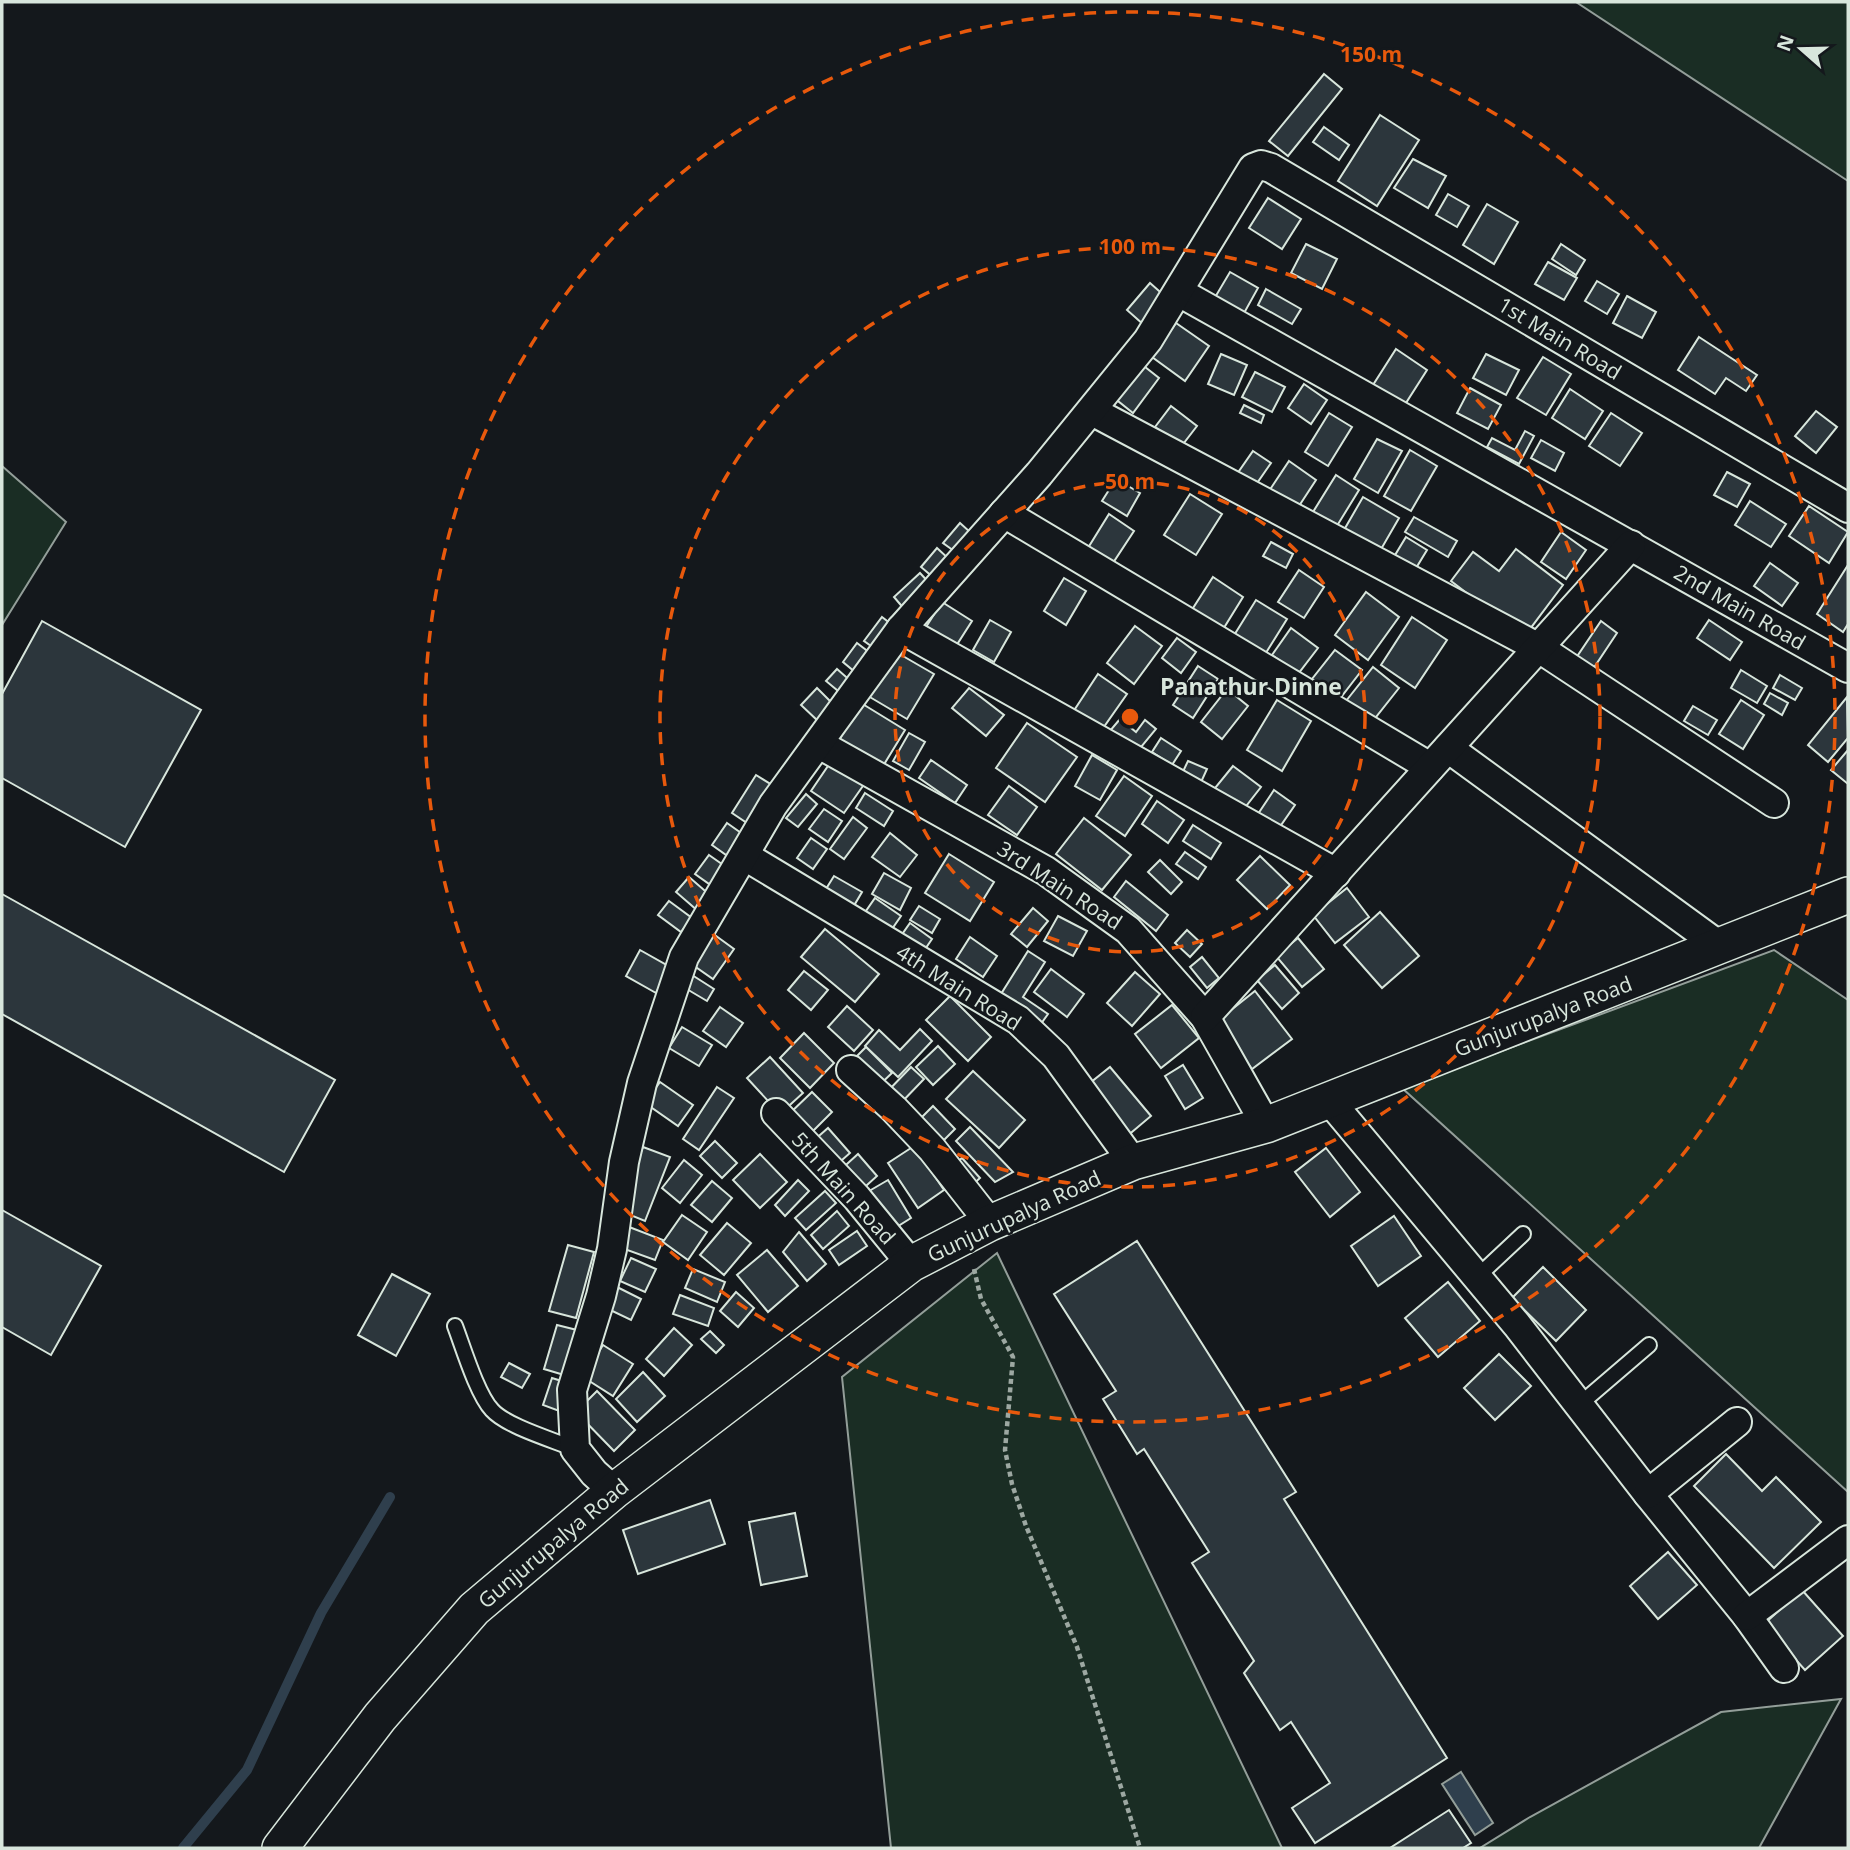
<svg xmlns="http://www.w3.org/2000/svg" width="1850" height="1850" font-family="'Open Sans',sans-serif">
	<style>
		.green { fill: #1a2d24; stroke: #939e99; stroke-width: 2 }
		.water { fill: #2f3f4d; stroke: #939e99; stroke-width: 2 }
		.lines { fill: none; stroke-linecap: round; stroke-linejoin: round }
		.stream { stroke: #2f3f4d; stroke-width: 10 }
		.building { fill: #2c363c; stroke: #d8e6dc; stroke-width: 2 }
		.service-casing { stroke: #d8e6dc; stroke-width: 18 }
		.minor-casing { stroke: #d8e6dc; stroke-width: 32 }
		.tertiary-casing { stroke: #d8e6dc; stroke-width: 38 }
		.path { stroke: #9da8a2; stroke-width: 4.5; stroke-dasharray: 5 3.5; stroke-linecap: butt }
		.service { stroke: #14181c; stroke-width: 14 }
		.minor { stroke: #14181c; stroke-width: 28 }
		.tertiary { stroke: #14181c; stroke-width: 35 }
		.ring { fill: none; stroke: #e8590c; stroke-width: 3.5; stroke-dasharray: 12 9 }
		.labels { text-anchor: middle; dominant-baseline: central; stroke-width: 5; stroke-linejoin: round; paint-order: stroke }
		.street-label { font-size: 21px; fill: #d8e6dc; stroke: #14181c }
		.neighbourhood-label { font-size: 23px; font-weight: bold; fill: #d8e6dc; stroke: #14181c }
		.centre { fill: #e8590c; stroke: #14181c; stroke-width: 3.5 }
		.ring-label { font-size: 21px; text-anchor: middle; font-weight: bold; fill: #e8590c; stroke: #14181c; stroke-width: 5; stroke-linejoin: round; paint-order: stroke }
	</style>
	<rect width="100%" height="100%" fill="#14181c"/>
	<!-- green -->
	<g class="green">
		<polygon points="1576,2 1848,2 1848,181"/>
		<polygon points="2,466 66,522 2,625"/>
		<polygon points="1774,950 1848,1000 1848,1492 1402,1088"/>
		<polygon points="997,1253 1282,1848 891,1848 842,1377"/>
		<polygon points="1841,1699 1759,1848 1480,1848 1530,1817 1721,1712"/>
	</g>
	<!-- water -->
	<polygon class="water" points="1461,1772 1493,1823 1475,1835 1442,1784"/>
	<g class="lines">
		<!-- stream -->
		<polyline class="stream" points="183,1848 247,1770 321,1613 390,1497"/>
	</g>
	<!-- building -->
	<g class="building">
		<polygon points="1324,74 1342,89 1288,156 1269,141"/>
		<polygon points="1380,115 1419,140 1377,206 1338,181"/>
		<polygon points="1324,127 1349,145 1339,160 1313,142"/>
		<polygon points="1413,159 1446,176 1428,208 1394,188"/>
		<polygon points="1448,194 1469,206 1457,227 1436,215"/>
		<polygon points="1268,198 1301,219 1282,249 1249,228"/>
		<polygon points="1487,204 1518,222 1494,264 1463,245"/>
		<polygon points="1306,244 1337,259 1322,289 1291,273"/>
		<polygon points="1561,244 1585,260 1576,275 1552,259"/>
		<polygon points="1548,262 1577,278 1564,300 1535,284"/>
		<polygon points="1230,272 1258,288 1243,315 1214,299"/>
		<polygon points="1597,281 1619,294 1607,314 1585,301"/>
		<polygon points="1150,283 1167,298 1144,325 1127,310"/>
		<polygon points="1266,289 1301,309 1292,324 1258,305"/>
		<polygon points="1627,296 1656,312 1642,338 1613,323"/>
		<polygon points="1176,323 1209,346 1185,381 1152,357"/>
		<polygon points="1699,337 1757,375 1746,391 1726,378 1715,394 1678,370"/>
		<polygon points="1396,349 1427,370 1404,406 1373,385"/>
		<polygon points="1221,354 1247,365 1234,395 1208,384"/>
		<polygon points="1486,354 1519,370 1506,395 1473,378"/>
		<polygon points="1543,357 1571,374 1546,415 1517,398"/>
		<polygon points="1140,363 1159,378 1133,413 1113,397"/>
		<polygon points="1255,372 1285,387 1272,412 1242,397"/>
		<polygon points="1304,384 1327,400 1311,424 1288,408"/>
		<polygon points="1470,388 1501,405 1488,429 1457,413"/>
		<polygon points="1570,389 1603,411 1585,439 1552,418"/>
		<polygon points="1244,405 1264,415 1261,423 1240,413"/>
		<polygon points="1171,406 1197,426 1180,448 1155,427"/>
		<polygon points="1816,411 1837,427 1816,453 1795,436"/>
		<polygon points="1329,413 1352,427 1328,466 1305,452"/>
		<polygon points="1611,413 1642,433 1620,466 1589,446"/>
		<polygon points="1525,431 1534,436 1519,464 1487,447 1492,438 1515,450"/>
		<polygon points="1377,439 1402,451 1378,493 1354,479"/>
		<polygon points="1541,440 1564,453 1555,471 1531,458"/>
		<polygon points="1410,450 1437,466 1411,511 1384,496"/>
		<polygon points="1253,451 1271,463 1255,486 1237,474"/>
		<polygon points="1289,461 1316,480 1297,509 1269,491"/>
		<polygon points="1727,472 1750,484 1737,507 1714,495"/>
		<polygon points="1336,475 1359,490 1332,534 1308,520"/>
		<polygon points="1116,479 1140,493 1127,516 1102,501"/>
		<polygon points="1190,494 1222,514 1196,555 1164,535"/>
		<polygon points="1363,497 1399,518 1380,551 1344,530"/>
		<polygon points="1750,501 1786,524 1771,547 1735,525"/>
		<polygon points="1809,506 1848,532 1829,563 1789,536"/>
		<polygon points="1109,514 1134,531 1107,572 1083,556"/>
		<polygon points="1414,517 1457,541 1448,557 1405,532"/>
		<polygon points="960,523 970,532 954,551 943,543"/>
		<polygon points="1561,532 1586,550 1566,579 1541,562"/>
		<polygon points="1406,537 1427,550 1410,578 1389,565"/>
		<polygon points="1271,542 1293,554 1286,568 1263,556"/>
		<polygon points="937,548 950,560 934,578 921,567"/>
		<polygon points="1516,549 1563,585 1524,637 1451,581 1473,552 1499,571"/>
		<polygon points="1770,563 1798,583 1782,606 1754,586"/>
		<polygon points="1848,565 1848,624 1843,632 1817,614"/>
		<polygon points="1299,570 1324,587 1304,618 1278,602"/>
		<polygon points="920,573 932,586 905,610 894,597"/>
		<polygon points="1213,577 1243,597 1217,639 1186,619"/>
		<polygon points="1064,578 1086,591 1066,625 1044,611"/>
		<polygon points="1366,592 1399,617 1368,660 1335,635"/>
		<polygon points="1256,600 1287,619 1259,664 1228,645"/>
		<polygon points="942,602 972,621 956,646 926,627"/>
		<polygon points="882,617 891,624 874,648 864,641"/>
		<polygon points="1412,617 1447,640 1415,688 1381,665"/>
		<polygon points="990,620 1011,632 994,662 973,650"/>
		<polygon points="1709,620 1742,642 1730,660 1697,638"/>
		<polygon points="42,621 201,710 125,847 2,778 2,694"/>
		<polygon points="1601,621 1617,633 1593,669 1576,658"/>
		<polygon points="1135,626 1162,646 1134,684 1107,663"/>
		<polygon points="1291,628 1318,648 1298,674 1272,655"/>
		<polygon points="1177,638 1196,652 1181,673 1162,658"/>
		<polygon points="857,643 870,653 855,672 843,662"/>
		<polygon points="889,648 934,674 907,719 863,693"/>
		<polygon points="1335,650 1362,670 1335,705 1308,684"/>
		<polygon points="1198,666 1218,679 1193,718 1173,705"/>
		<polygon points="1373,667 1399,688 1372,722 1346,701"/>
		<polygon points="837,669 853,683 843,695 826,681"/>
		<polygon points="1741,670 1767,686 1757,703 1731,688"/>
		<polygon points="1098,674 1127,694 1101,731 1073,712"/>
		<polygon points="1780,675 1802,688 1795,700 1773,688"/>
		<polygon points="817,688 834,705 818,721 801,705"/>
		<polygon points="969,688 1004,715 986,736 952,708"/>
		<polygon points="1227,689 1248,706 1222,739 1201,722"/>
		<polygon points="1770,693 1788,703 1782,715 1764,704"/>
		<polygon points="1847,697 1848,738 1828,762 1808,745"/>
		<polygon points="1277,700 1311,721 1282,771 1247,750"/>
		<polygon points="1741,700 1764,715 1743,749 1719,734"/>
		<polygon points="861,703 905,730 880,771 836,745"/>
		<polygon points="1693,706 1717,720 1708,735 1684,721"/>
		<polygon points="1120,719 1136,732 1145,720 1156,729 1137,752 1109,732"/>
		<polygon points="1027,723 1077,757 1045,802 996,768"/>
		<polygon points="909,733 925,742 909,770 893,761"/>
		<polygon points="1161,738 1181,751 1172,765 1152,752"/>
		<polygon points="1848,750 1848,784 1831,770"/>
		<polygon points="1092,755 1117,770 1100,800 1075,786"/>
		<polygon points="832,760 865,783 844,813 811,791"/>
		<polygon points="931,760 967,785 955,803 919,778"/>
		<polygon points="1188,761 1207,769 1197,791 1178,782"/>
		<polygon points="1233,766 1261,787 1243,810 1215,788"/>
		<polygon points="756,775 777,788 753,827 732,813"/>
		<polygon points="1124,776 1152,796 1125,836 1096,816"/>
		<polygon points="1009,786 1037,807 1017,835 988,815"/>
		<polygon points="1274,790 1295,805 1279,828 1258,814"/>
		<polygon points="865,793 893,811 884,826 856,808"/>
		<polygon points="806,794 817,804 798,827 786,818"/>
		<polygon points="1157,801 1184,820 1168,843 1142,824"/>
		<polygon points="824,809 842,821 828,842 809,829"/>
		<polygon points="853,817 867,828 844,859 830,849"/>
		<polygon points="1084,818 1131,855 1102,890 1056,854"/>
		<polygon points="727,823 751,840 736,862 712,845"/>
		<polygon points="1193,825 1221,843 1211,859 1183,841"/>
		<polygon points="890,833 917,855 900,877 872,857"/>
		<polygon points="811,838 827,849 813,869 797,858"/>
		<polygon points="1185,852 1206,867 1198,879 1176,864"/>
		<polygon points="949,854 994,882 970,921 925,893"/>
		<polygon points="709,855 726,867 712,886 695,874"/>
		<polygon points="1260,856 1290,885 1267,909 1237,880"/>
		<polygon points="1160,860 1182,882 1171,894 1148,872"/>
		<polygon points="884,873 911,888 900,910 872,894"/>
		<polygon points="834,876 862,892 849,914 821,897"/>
		<polygon points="689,877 711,896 698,911 676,892"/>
		<polygon points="1126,881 1168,915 1156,931 1114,897"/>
		<polygon points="1347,888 1369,917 1335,943 1313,915"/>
		<polygon points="2,894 335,1080 284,1172 2,1014"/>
		<polygon points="875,898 901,916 885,939 859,921"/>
		<polygon points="669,901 692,918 681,932 658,915"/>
		<polygon points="919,906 940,919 932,933 910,920"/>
		<polygon points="1033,908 1048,921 1027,947 1011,934"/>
		<polygon points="1380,912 1419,956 1382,988 1344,945"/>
		<polygon points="1058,916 1087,931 1073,956 1044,941"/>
		<polygon points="910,923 932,939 919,958 896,943"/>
		<polygon points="825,929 879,974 855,1002 801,957"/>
		<polygon points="1187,930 1202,944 1190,957 1175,943"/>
		<polygon points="712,933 734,949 713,979 690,963"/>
		<polygon points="970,937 997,956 983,977 956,959"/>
		<polygon points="1298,938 1324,969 1302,987 1276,956"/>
		<polygon points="640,950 670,967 656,993 626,976"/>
		<polygon points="1028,951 1045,962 1023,997 1048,1014 1038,1028 996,1002"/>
		<polygon points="1202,957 1219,978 1207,988 1190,967"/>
		<polygon points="1275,965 1299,993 1282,1009 1257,980"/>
		<polygon points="1051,969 1084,994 1067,1017 1034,992"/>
		<polygon points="804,971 828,990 811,1010 788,990"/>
		<polygon points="1135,972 1160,994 1132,1026 1107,1003"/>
		<polygon points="692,975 714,989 707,1001 685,988"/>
		<polygon points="1255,991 1292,1039 1252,1069 1216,1022"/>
		<polygon points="950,996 991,1037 968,1061 926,1020"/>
		<polygon points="1172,1005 1199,1038 1161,1068 1135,1034"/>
		<polygon points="847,1006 873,1030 854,1051 828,1027"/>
		<polygon points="720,1007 743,1023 726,1047 703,1031"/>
		<polygon points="682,1027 712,1045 699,1066 669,1048"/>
		<polygon points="920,1029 932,1041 898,1077 865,1046 879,1030 900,1050"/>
		<polygon points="804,1033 834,1063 810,1088 780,1058"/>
		<polygon points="938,1046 955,1064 933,1085 916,1067"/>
		<polygon points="866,1047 892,1073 874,1090 849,1064"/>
		<polygon points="770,1057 803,1093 780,1114 747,1078"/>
		<polygon points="1183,1065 1203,1098 1185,1109 1165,1076"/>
		<polygon points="911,1067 924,1079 897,1107 884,1095"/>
		<polygon points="1110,1067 1151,1116 1126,1137 1085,1087"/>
		<polygon points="973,1071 1025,1120 999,1148 946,1099"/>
		<polygon points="660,1082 693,1105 678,1126 645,1103"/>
		<polygon points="717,1087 734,1098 699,1150 683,1139"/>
		<polygon points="812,1092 832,1112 808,1136 788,1115"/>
		<polygon points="933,1106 955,1129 936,1148 914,1125"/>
		<polygon points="970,1127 1013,1172 995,1182 956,1141"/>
		<polygon points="828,1128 850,1153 834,1167 812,1142"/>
		<polygon points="715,1141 737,1163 722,1178 700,1156"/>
		<polygon points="914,1146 944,1190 918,1208 888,1163"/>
		<polygon points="643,1147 670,1157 645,1221 618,1210"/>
		<polygon points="1326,1148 1360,1192 1330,1217 1295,1172"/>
		<polygon points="760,1154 787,1182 760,1208 733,1180"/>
		<polygon points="858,1154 877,1176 856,1195 837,1173"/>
		<polygon points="962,1158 980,1178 968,1189 949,1169"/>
		<polygon points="684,1160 702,1175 680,1203 662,1188"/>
		<polygon points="798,1180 809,1191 785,1216 775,1205"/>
		<polygon points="888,1180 911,1218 887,1233 864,1194"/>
		<polygon points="712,1181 732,1198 712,1222 691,1205"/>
		<polygon points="825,1191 836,1203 806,1230 795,1218"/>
		<polygon points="2,1210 101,1266 51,1355 2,1327"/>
		<polygon points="837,1211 849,1226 823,1249 811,1235"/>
		<polygon points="682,1215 707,1232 688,1260 663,1242"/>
		<polygon points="1394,1216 1421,1256 1378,1286 1351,1246"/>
		<polygon points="727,1223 751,1243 724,1275 700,1255"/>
		<polygon points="624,1225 663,1240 655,1260 616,1246"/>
		<polygon points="857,1231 867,1246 839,1265 829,1250"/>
		<polygon points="799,1232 826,1264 807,1281 783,1252"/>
		<polygon points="1137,1241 1296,1492 1284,1499 1447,1758 1315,1843 1292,1808 1330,1783 1291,1722 1280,1730 1244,1673 1254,1661 1192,1563 1209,1552 1144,1449 1137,1454 1103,1399 1116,1391 1054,1294"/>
		<polygon points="568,1245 594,1252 576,1318 549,1311"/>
		<polygon points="767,1250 798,1286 768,1312 737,1275"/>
		<polygon points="631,1258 656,1269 645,1292 620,1281"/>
		<polygon points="1543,1267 1586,1310 1556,1341 1512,1298"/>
		<polygon points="693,1269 725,1282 717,1302 685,1288"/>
		<polygon points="392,1274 430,1294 396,1356 358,1335"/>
		<polygon points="1448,1282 1480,1321 1438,1357 1405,1318"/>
		<polygon points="615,1286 641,1299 631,1320 604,1307"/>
		<polygon points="736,1292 754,1308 738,1327 720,1311"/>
		<polygon points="680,1295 714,1308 708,1326 673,1314"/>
		<polygon points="557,1325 577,1330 564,1375 544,1369"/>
		<polygon points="674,1328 692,1345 664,1376 646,1359"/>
		<polygon points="710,1331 724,1345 716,1353 701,1339"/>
		<polygon points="603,1345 633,1364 613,1396 583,1377"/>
		<polygon points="1499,1354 1531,1386 1495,1420 1464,1388"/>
		<polygon points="509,1363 530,1374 522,1388 501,1377"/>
		<polygon points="643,1372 665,1396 637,1422 616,1399"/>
		<polygon points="552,1378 571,1384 562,1412 543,1405"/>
		<polygon points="597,1391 635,1430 614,1451 576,1412"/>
		<polygon points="1726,1454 1762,1491 1776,1477 1821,1522 1774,1568 1694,1486"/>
		<polygon points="710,1500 725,1544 638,1574 623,1530"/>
		<polygon points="795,1513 807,1576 761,1585 749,1522"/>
		<polygon points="1668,1552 1697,1585 1658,1619 1630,1586"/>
		<polygon points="1802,1590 1843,1636 1805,1670 1764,1624"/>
		<polygon points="1449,1810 1471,1843 1463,1848 1390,1848"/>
	</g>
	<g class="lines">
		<defs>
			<g id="service">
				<polyline points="1477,1277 1523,1234"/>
				<path d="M455,1326c8,21 22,68 37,84 14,16 61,30 83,39"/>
				<polyline points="1579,1405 1649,1345"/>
			</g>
			<g id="minor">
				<polyline points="1179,292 1848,668"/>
				<polyline points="1092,411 1539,648 1774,803"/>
				<polyline points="1004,513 1430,767"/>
				<polyline points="901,629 1336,873"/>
				<polyline points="819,744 1046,871 1128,930 1205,1017 1266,1125"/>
				<polyline points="1448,748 1721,947"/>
				<polyline points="745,856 1018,1020 1056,1056 1133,1162"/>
				<polyline points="1205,1017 1631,545"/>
				<polyline points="851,1070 894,1109 932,1149 990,1223"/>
				<polyline points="1329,1100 1517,1325 1648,1494 1747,1616 1784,1668"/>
				<polyline points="776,1113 857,1198 911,1264"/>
				<polyline points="614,1491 594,1473 575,1449 572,1390 601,1296 612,1249 624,1162 642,1083 684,957 773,805 901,629 1039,474 1148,340 1253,168 1261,165 1271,168 1848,508"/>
				<polyline points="1648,1494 1737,1422"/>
				<polyline points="1747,1616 1848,1540"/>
			</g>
			<polyline id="tertiary" points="280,1848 380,1717 474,1609 614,1491 911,1264 990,1223 1133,1162 1266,1125 1848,895"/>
		</defs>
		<!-- service casing -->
		<use href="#service" class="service-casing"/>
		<!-- minor casing -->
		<use href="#minor" class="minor-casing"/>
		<!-- tertiary casing -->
		<use href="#tertiary" class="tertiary-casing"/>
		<!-- path -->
		<polyline class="path" points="974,1269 981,1299 1013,1357 1005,1450 1012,1484 1026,1526 1077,1647 1140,1848"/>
		<!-- service -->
		<use href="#service" class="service"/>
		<!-- minor -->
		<use href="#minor" class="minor"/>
		<!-- tertiary -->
		<use href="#tertiary" class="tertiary"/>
	</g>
	<!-- distance rings -->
	<g class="ring">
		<circle cx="1130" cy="717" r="235"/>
		<circle cx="1130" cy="717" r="470"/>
		<circle cx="1130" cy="717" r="705"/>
	</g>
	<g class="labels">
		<!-- street labels -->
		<g class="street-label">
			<text transform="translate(1560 338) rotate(31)">1st Main Road</text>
			<text transform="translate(1740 607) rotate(30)">2nd Main Road</text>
			<text transform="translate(1060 885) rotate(33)">3rd Main Road</text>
			<text transform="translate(959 987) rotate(32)">4th Main Road</text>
			<text transform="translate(1543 1016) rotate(-21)">Gunjurupalya Road</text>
			<text transform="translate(844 1188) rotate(48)">5th Main Road</text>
			<text transform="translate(1014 1216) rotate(-25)">Gunjurupalya Road</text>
			<text transform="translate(553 1543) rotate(-40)">Gunjurupalya Road</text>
		</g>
		<!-- neighbourhood labels -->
		<g class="neighbourhood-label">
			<text x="1251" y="686">Panathur Dinne</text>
		</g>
	</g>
	<circle cx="1130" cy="717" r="10" class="centre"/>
	<g class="ring-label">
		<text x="1371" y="62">150 m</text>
		<text x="1130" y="254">100 m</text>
		<text x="1130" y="489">50 m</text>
	</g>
	<!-- border -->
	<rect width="1850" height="1850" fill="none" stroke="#d8e6dc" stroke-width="7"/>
	<!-- north arrow -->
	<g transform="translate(1801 49) rotate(290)" stroke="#14181c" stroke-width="5" paint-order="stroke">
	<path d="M0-5L12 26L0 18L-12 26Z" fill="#d8e6dc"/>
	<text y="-10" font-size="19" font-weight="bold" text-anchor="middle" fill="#d8e6dc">N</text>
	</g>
</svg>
